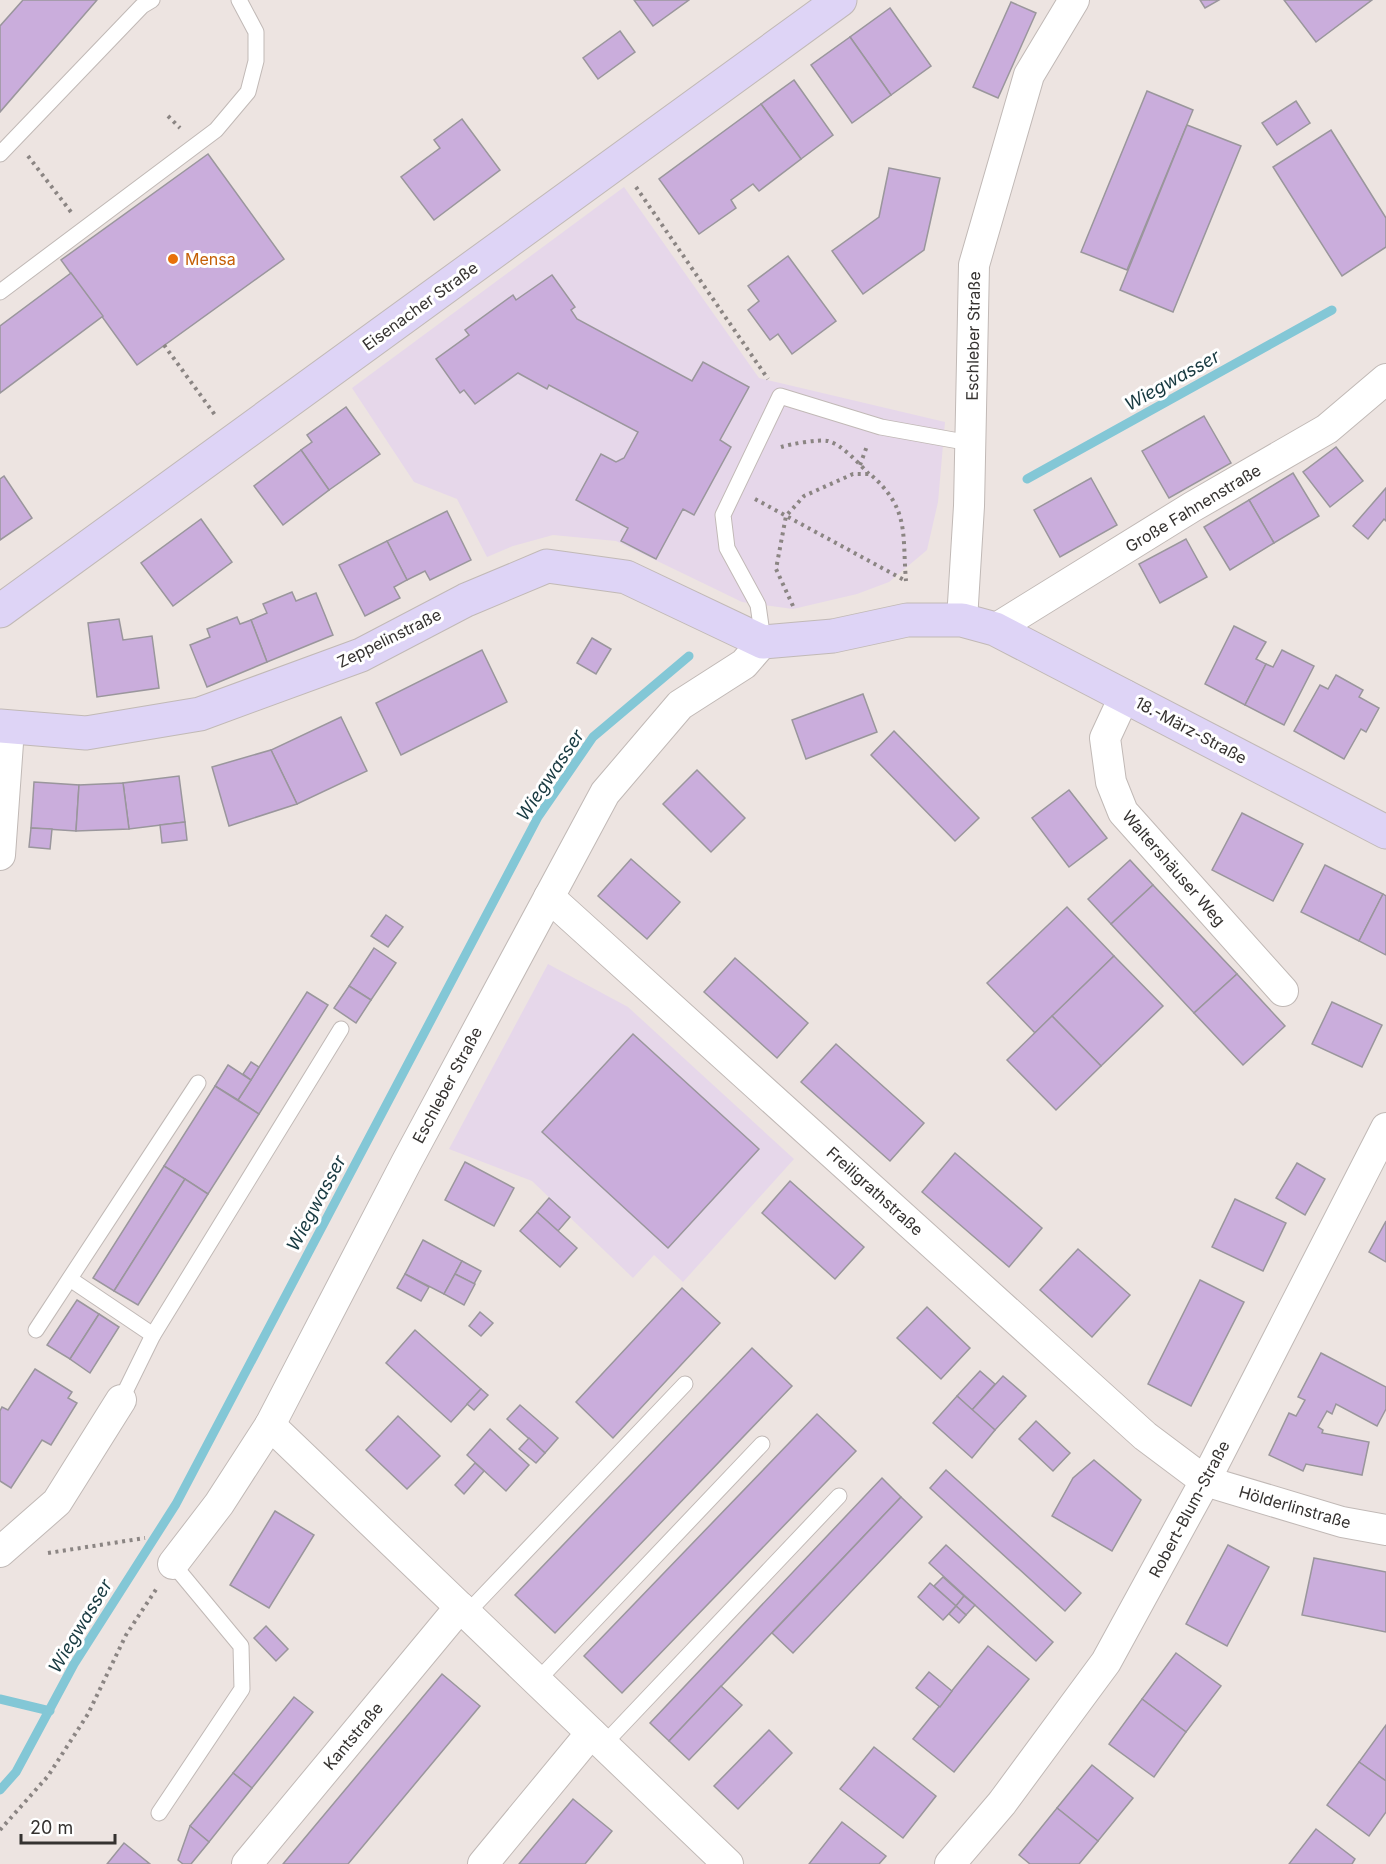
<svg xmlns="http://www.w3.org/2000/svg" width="1386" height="1864" font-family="Inter,sans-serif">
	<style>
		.education { fill: #e6d7ea }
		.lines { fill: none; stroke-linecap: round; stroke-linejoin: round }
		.stream { stroke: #83c7d6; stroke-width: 9 }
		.building { fill: #caaddc; stroke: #9a969c; stroke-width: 1.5 }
		.lane-casing { stroke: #c1b9b6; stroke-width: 17 }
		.street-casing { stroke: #c1b9b6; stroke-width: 32 }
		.secondary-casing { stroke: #c1b9b6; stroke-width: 35 }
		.path { stroke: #8b8583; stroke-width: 4; stroke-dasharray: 3 4.5; stroke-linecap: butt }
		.lane { stroke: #fff; stroke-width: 15 }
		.street { stroke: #fff; stroke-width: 30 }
		.secondary { stroke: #ded4f6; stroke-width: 33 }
		.food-dot { fill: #e8710a; stroke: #fff; stroke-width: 2 }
		.labels { text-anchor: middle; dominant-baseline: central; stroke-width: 6; stroke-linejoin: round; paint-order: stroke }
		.food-label { font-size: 16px; fill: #c56008; stroke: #fff; text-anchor: start }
		.street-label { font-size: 16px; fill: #353230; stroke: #fff }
		.water-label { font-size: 18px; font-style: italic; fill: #173940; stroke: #fff }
	</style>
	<rect width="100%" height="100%" fill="#ede4e1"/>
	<!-- education -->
	<g class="education">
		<polygon points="624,187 759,378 945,422 938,502 927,550 889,582 857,594 793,609 742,602 616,541 553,535 513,546 487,557 457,499 414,482 352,388"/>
		<polygon points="548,964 628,1007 794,1159 683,1282 654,1255 633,1278 532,1181 449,1149"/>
	</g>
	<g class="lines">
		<!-- stream -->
		<g class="stream">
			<polyline points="1027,479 1332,310"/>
			<polyline points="0,1699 50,1711"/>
			<polyline points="0,1790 16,1772 74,1664 176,1504 538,817 593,737 689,656"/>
		</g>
	</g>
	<!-- building -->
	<g class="building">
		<polygon points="23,0 97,0 0,112 0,26"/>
		<polygon points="634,0 689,0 653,26"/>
		<polygon points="1200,0 1219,0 1205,8"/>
		<polygon points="1284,0 1372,0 1316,42"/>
		<polygon points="1011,2 1036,13 998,98 973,87"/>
		<polygon points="890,8 931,66 891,95 850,37"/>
		<polygon points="620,31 635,52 598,79 583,58"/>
		<polygon points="850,37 891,95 852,123 811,65"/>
		<polygon points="794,80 833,135 801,159 761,104"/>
		<polygon points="1147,91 1193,110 1127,270 1081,252"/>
		<polygon points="1296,101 1310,123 1277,145 1262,123"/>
		<polygon points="761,104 801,159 759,191 753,184 731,200 736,208 699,234 659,179"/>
		<polygon points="462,119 500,170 434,220 401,177 440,148 434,140"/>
		<polygon points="1187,125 1241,146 1173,312 1120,290"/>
		<polygon points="1331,130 1386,218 1386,247 1342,276 1273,167"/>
		<polygon points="208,154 284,259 137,365 61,260"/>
		<polygon points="889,168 940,178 924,250 863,294 832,251 879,217"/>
		<polygon points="788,256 836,321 792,354 778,334 770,340 748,310 759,301 748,286"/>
		<polygon points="71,273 103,316 0,393 0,326"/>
		<polygon points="552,275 575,307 571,310 577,319 692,381 703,362 749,387 720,440 731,447 694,515 683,509 656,559 621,541 628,528 576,500 601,454 616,462 624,458 638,432 549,385 547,389 518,373 475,404 464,390 460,393 436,359 469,335 465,330 513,295 516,300"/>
		<polygon points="346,407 380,454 329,490 301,450 312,442 307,435"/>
		<polygon points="1204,416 1231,463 1169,498 1142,451"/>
		<polygon points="1336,447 1363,481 1330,507 1303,472"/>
		<polygon points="301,450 329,490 283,525 254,486"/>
		<polygon points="1293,473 1319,516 1274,543 1249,500"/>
		<polygon points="4,476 32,518 0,540 0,479"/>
		<polygon points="1091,478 1117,525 1060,557 1034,510"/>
		<polygon points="1386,488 1386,521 1384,519 1368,539 1353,526"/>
		<polygon points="1249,500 1274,543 1230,570 1204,527"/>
		<polygon points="447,511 471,560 430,580 425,571 407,580 387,541"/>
		<polygon points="201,519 232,562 173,606 141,563"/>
		<polygon points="1186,539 1207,577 1160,603 1139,564"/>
		<polygon points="387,541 407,580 394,587 400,598 365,616 339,565"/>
		<polygon points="292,592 296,601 316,593 333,635 267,662 251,620 267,613 263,604"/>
		<polygon points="237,617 240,624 251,620 267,662 207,687 190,645 210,637 207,629"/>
		<polygon points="119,619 123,640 152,636 159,688 97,697 88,623"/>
		<polygon points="1234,626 1266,642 1256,659 1266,664 1245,705 1205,684"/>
		<polygon points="592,638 611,649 596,674 577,663"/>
		<polygon points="482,650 507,702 401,755 376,703"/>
		<polygon points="1282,650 1314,666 1284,725 1245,705 1266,664 1273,667"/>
		<polygon points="1336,675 1363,690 1359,697 1379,708 1366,732 1361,729 1344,759 1294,731 1320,685 1328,689"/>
		<polygon points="863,694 877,732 806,759 792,720"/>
		<polygon points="341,717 367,771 297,804 271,750"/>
		<polygon points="894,731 979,818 955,841 871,755"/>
		<polygon points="271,750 297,804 229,826 212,767"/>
		<polygon points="697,770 745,818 711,852 663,804"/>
		<polygon points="179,776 185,822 129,829 123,783"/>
		<polygon points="34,782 79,785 76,831 31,828"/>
		<polygon points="123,783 129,829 76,831 79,785"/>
		<polygon points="1069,790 1107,838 1069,867 1032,818"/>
		<polygon points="1242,813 1303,844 1273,901 1212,870"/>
		<polygon points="185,822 187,840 162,843 160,825"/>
		<polygon points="31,828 52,829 50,849 29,847"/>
		<polygon points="631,859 680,902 647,939 598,896"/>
		<polygon points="1130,860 1153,885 1111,924 1088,899"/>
		<polygon points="1325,865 1383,894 1359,941 1301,912"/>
		<polygon points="1153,885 1237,974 1194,1013 1111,924"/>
		<polygon points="1383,894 1386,896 1386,955 1359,941"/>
		<polygon points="1067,907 1114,956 1035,1033 987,983"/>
		<polygon points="386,915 403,927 388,947 371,936"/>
		<polygon points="374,948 396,963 371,1000 349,986"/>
		<polygon points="1114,956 1163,1006 1101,1066 1052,1016"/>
		<polygon points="735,958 808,1023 777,1058 704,992"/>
		<polygon points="1237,974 1285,1026 1243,1065 1194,1013"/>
		<polygon points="349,986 371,1000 356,1023 334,1008"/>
		<polygon points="307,992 328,1005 259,1114 238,1100"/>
		<polygon points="1332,1002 1382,1025 1362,1067 1312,1044"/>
		<polygon points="1052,1016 1101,1066 1056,1110 1007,1060"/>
		<polygon points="633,1034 759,1149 668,1248 542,1132"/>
		<polygon points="836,1044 924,1123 890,1161 801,1082"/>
		<polygon points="251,1062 259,1067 251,1080 243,1074"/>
		<polygon points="228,1065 251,1080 238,1100 215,1086"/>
		<polygon points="215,1086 259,1114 208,1194 164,1166"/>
		<polygon points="955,1153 1042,1228 1009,1267 922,1192"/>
		<polygon points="465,1162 514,1188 494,1226 445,1200"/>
		<polygon points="1297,1163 1325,1179 1305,1215 1276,1198"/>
		<polygon points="164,1166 185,1179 114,1291 93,1278"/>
		<polygon points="185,1179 208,1194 138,1305 114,1291"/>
		<polygon points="790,1181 864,1247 835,1279 762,1213"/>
		<polygon points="549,1198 570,1217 558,1231 537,1212"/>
		<polygon points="1235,1199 1286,1223 1263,1271 1212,1247"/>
		<polygon points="537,1212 577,1248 560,1267 520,1231"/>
		<polygon points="1386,1221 1386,1262 1369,1252"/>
		<polygon points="423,1240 462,1261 444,1294 405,1274"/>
		<polygon points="1078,1249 1130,1295 1092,1337 1040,1290"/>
		<polygon points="462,1261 481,1271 474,1284 455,1274"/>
		<polygon points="405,1274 429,1287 421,1301 397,1288"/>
		<polygon points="455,1274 475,1284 464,1305 444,1294"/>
		<polygon points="1200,1280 1244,1302 1191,1406 1148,1384"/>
		<polygon points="682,1288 720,1323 613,1438 576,1402"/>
		<polygon points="77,1300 99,1314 70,1359 47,1345"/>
		<polygon points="927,1307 970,1348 941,1379 897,1338"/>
		<polygon points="480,1312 493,1323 481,1336 469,1326"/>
		<polygon points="99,1314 119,1327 90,1373 70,1359"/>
		<polygon points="415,1330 481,1389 451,1422 386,1363"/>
		<polygon points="752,1348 792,1386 555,1633 515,1595"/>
		<polygon points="1321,1353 1386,1387 1386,1409 1377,1426 1336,1404 1332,1414 1327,1411 1318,1427 1323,1430 1322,1433 1369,1442 1362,1475 1306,1464 1303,1471 1269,1455 1289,1413 1296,1416 1305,1400 1298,1397"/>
		<polygon points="35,1369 72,1392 68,1398 77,1403 51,1445 42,1440 11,1488 0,1481 0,1411 2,1407 8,1410"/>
		<polygon points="980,1371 995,1384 972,1410 957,1396"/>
		<polygon points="1003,1376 1026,1396 995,1430 972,1410"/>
		<polygon points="481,1389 488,1395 474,1410 467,1404"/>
		<polygon points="957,1396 995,1430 972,1458 933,1423"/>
		<polygon points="520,1405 558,1438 545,1453 507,1419"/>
		<polygon points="817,1414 856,1451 622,1693 584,1656"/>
		<polygon points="398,1416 440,1456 407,1489 366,1450"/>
		<polygon points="1036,1421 1070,1453 1053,1471 1019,1439"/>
		<polygon points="490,1429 529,1465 506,1491 467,1455"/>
		<polygon points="529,1438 545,1453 536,1463 519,1449"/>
		<polygon points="1094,1460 1141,1500 1112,1551 1052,1516 1073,1478"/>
		<polygon points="475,1463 484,1471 464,1494 455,1485"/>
		<polygon points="946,1470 1081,1593 1065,1611 930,1488"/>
		<polygon points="882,1478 901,1497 669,1741 650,1723"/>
		<polygon points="901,1497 922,1517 793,1653 772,1633"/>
		<polygon points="275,1511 314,1535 269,1608 230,1585"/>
		<polygon points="946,1545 1053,1642 1036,1661 929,1563"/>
		<polygon points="1228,1545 1269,1567 1227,1646 1186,1624"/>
		<polygon points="1314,1558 1386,1572 1386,1632 1302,1615"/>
		<polygon points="943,1577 964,1596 956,1606 934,1586"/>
		<polygon points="930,1583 956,1606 943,1620 918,1597"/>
		<polygon points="964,1596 975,1605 966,1615 956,1606"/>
		<polygon points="956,1606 966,1615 959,1623 949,1614"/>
		<polygon points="266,1626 288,1649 276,1661 254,1638"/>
		<polygon points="988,1646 1029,1679 954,1772 913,1739"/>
		<polygon points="1176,1653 1221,1686 1186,1732 1142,1699"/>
		<polygon points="929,1672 952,1691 940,1707 916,1688"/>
		<polygon points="442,1674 480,1706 348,1864 283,1864"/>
		<polygon points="721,1686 742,1705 689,1760 669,1741"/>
		<polygon points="294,1697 313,1712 252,1788 233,1773"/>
		<polygon points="1142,1699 1186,1732 1154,1777 1109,1744"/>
		<polygon points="1386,1725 1386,1781 1359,1762"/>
		<polygon points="769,1730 792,1753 738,1809 714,1786"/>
		<polygon points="874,1747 936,1796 903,1838 840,1789"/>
		<polygon points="1359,1762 1386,1781 1386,1812 1369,1836 1327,1805"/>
		<polygon points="1092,1765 1133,1798 1098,1841 1057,1808"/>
		<polygon points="233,1773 252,1788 209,1842 190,1826"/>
		<polygon points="573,1799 612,1831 585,1864 519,1864"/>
		<polygon points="1057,1808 1098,1841 1079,1864 1030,1864 1019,1855"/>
		<polygon points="842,1822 886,1856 879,1864 809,1864"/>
		<polygon points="190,1826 209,1842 191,1864 183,1864 178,1860"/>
		<polygon points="1316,1829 1355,1859 1352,1864 1289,1864"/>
		<polygon points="124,1843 150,1864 107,1864"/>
	</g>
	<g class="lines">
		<defs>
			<g id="lane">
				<polyline points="0,154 142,6 152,0"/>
				<polyline points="0,292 216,130 248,92 256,61 256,32 239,0"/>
				<polyline points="763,640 758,605 727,548 723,515 780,396 881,427 970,443"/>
				<polyline points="70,1279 153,1335"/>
				<polyline points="36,1330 198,1083"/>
				<polyline points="121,1400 153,1335 341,1029"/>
				<polyline points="466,1614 685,1384"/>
				<polyline points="537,1681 762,1444"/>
				<polyline points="603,1745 839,1496"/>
				<polyline points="159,1813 242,1689 241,1646 173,1564"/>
			</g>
			<g id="street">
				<polyline points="962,620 969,506 974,265 1029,75 1074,0"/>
				<polyline points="995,629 1192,507 1327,429 1386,379"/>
				<polyline points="1125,695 1105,738 1111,782 1123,812 1283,991"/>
				<polyline points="0,855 9,729"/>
				<polyline points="549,897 1145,1436 1205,1481 1342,1522 1386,1530"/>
				<polyline points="270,1425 728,1864"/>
				<polyline points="0,1552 57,1502 121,1400"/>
				<polyline points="173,1564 219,1504 270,1425 406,1163 605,793 680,705 744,664 763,642"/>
				<polyline points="247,1864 460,1607"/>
				<polyline points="483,1864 591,1733"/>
				<polyline points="950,1864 1002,1803 1106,1662 1205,1481 1386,1128"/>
			</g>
			<g id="secondary">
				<polyline points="0,611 840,0"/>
				<polyline points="0,726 86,733 200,714 361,655 466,600 547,566 626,577 763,642 833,636 907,620 962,620 995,629 1386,832"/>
			</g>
		</defs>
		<!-- lane casing -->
		<use href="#lane" class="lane-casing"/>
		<!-- street casing -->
		<use href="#street" class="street-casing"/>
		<!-- secondary casing -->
		<use href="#secondary" class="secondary-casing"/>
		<!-- path -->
		<g class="path">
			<polyline points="168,116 180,128"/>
			<polyline points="28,156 71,212"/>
			<polyline points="636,187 768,379"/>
			<polyline points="164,345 215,415"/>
			<path d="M781,447c9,-3 38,-8 47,-6 15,4 31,23 41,33"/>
			<polyline points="860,465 867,446"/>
			<polyline points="755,499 906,581"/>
			<path d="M793,606l-17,-37 10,-53 18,-20 49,-22h17c40,35 32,59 36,107"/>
			<polyline points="48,1553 145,1538"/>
			<polyline points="0,1830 48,1776 88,1714 126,1635 157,1588"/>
		</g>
		<!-- lane -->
		<use href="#lane" class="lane"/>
		<!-- street -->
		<use href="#street" class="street"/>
		<!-- secondary -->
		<use href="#secondary" class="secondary"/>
	</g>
	<!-- markers -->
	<circle class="food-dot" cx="173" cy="259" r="6"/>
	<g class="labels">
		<!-- food labels -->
		<g class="food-label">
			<text x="185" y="259">Mensa</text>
		</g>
		<!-- street labels -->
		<g class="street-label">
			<text transform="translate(420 306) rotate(-36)">Eisenacher Straße</text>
			<text transform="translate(973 336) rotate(-89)">Eschleber Straße</text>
			<text transform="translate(1193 508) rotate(-31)">Große Fahnenstraße</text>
			<text transform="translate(389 638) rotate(-26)">Zeppelinstraße</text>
			<text transform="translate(1191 730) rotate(28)">18.-März-Straße</text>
			<text transform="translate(1174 868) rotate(49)">Waltershäuser Weg</text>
			<text transform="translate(447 1085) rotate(-62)">Eschleber Straße</text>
			<text transform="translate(875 1191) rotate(42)">Freiligrathstraße</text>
			<text transform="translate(1295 1507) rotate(16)">Hölderlinstraße</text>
			<text transform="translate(1189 1509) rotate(-62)">Robert-Blum-Straße</text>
			<text transform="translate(353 1736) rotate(-50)">Kantstraße</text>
		</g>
		<!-- water labels -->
		<g class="water-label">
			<text transform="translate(1172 380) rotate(-29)">Wiegwasser</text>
			<text transform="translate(550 775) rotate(-56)">Wiegwasser</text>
			<text transform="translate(316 1203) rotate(-62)">Wiegwasser</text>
			<text transform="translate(80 1626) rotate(-59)">Wiegwasser</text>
		</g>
	</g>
	<!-- scale -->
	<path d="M21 1834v9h94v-9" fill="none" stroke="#353230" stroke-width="3"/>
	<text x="30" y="1834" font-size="18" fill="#353230" stroke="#ffffff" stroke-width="4.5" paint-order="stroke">20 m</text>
</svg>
